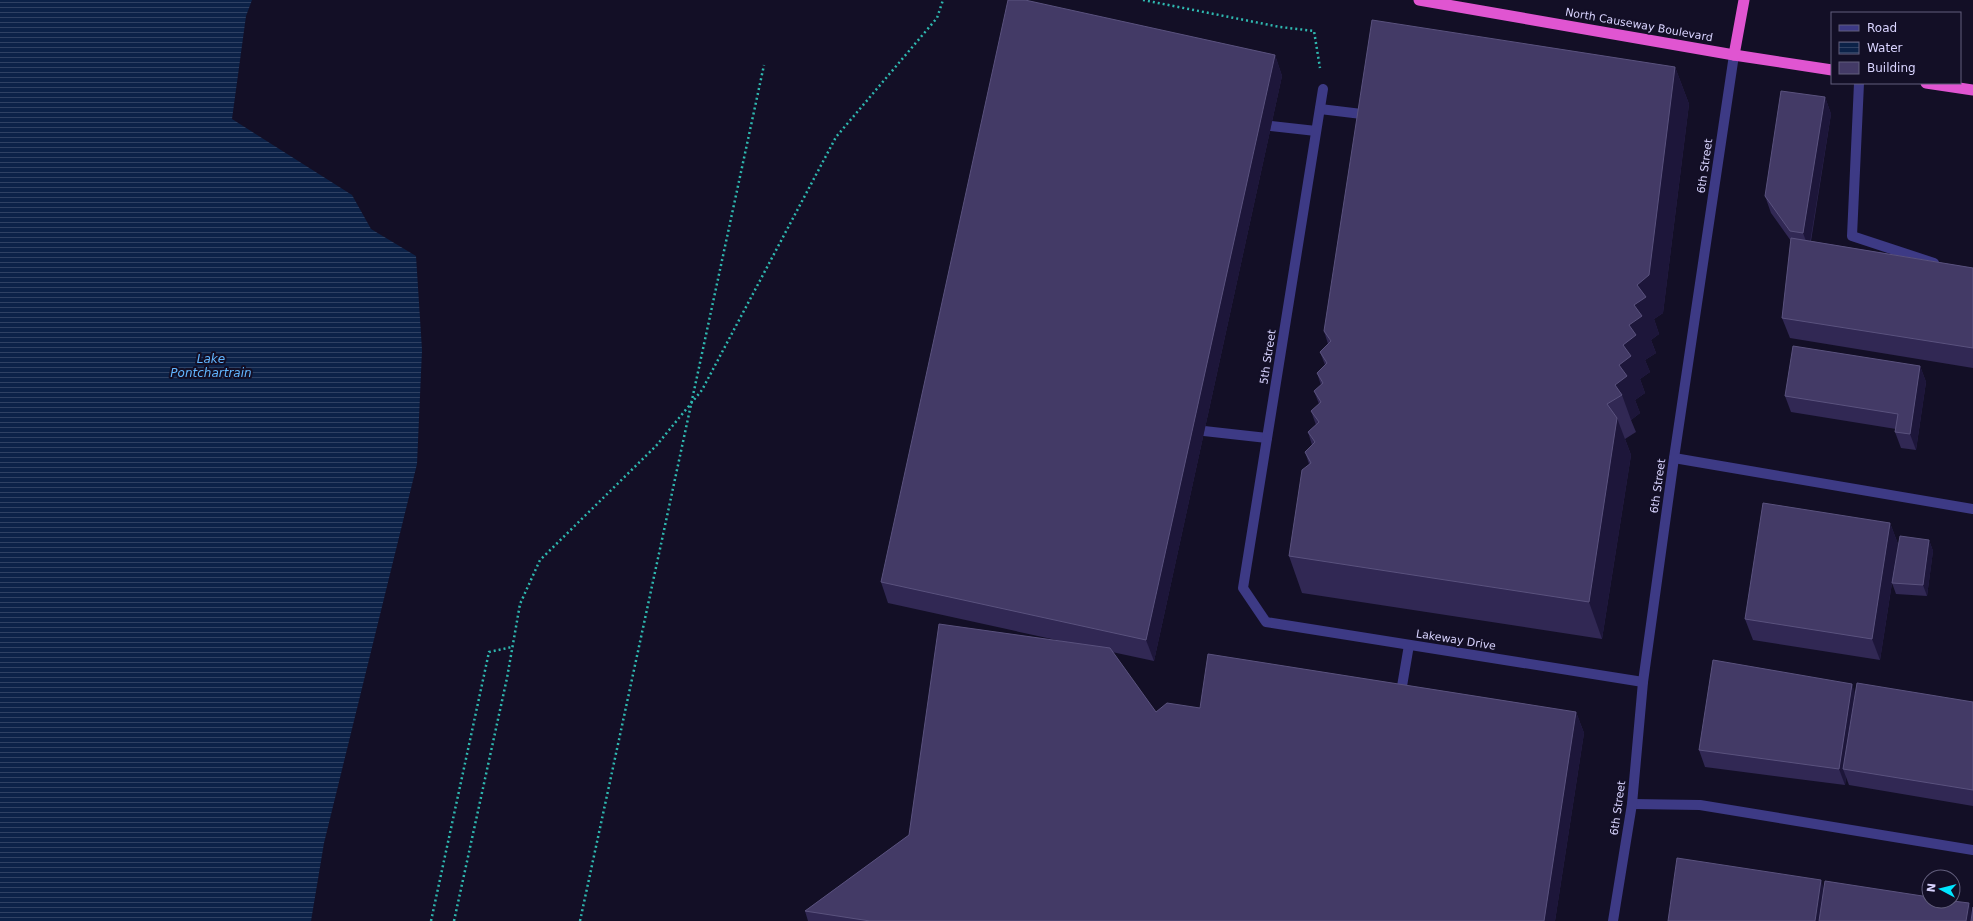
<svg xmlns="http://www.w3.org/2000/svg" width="1973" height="921" font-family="'DejaVu Sans',sans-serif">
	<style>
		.water { fill: url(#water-rules) }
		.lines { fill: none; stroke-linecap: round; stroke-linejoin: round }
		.path { stroke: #2fb8b0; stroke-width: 2.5; stroke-dasharray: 2 3; stroke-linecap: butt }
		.service { stroke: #3d3a85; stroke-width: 10 }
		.minor { stroke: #3d3a85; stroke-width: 10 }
		.trunk { stroke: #e055d1; stroke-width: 11 }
		.wall { fill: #312854 }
		.shaded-wall { fill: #1d163a }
		.building { fill: #433a66; stroke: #5a527e }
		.labels { text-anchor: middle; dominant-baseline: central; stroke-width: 4; stroke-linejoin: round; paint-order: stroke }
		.street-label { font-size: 11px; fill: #d9d4ff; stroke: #130f26 }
		.water-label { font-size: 12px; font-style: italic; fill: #62b6ff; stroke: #130f26 }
	</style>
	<defs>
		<pattern id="water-rules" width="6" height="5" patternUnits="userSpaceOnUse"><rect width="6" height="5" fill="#0c2248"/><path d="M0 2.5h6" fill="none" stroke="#2f4163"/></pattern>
	</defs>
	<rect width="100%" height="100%" fill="#130f26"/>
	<!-- water -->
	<polygon class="water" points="0,0 252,0 246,16 232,119 352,195 371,229 416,256 422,350 417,464 324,843 311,921 0,921"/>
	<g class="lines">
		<!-- path -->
		<g class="path">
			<polyline points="1143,0 1280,27 1314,31 1320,68"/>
			<polyline points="431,921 489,652 512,647"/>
			<polyline points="454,921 507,678 520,604 540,560 656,446 702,390 836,137 937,18 943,0"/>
			<polyline points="580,921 764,65"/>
		</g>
		<!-- service -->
		<g class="service">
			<polyline points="1859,83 1852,236 1934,263"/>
			<polyline points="1320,109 1370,115"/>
			<polyline points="1271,126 1316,131"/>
			<polyline points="1204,431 1267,438"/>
			<polyline points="1674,458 1973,509"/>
			<polyline points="1400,698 1409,645"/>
			<polyline points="1632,804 1700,805 1973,850"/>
		</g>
		<!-- minor -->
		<g class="minor">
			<polyline points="1323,89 1243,588 1266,622 1643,682"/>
			<polyline points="1613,921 1632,804 1643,682 1674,458 1734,55"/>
		</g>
		<!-- trunk -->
		<g class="trunk">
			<polyline points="1419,0 1734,55 1832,70"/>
			<polyline points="1734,55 1744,0"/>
			<polyline points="1926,83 1973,90"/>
		</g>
	</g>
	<!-- wall -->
	<g class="wall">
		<polygon points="1275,55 1282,76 1154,661 1112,652 1156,712 1200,708 1576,712 1584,733 1555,921 808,921 805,911 909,835 1070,643 888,603 881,582"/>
		<polygon points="1675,67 1689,104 1663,313 1654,319 1659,334 1651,340 1656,353 1645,360 1650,372 1640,379 1645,393 1635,400 1640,413 1631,420 1636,432 1625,439 1631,455 1602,639 1302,593 1289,556 1309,464 1305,452 1312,445 1308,432 1316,425 1311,411 1319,404 1314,391 1321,385 1317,373 1325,365 1320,352 1328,344 1324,331"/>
		<polygon points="1825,97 1831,114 1811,241 1973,268 1973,368 1790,338 1782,318 1791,241 1771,213 1765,196"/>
		<polygon points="1920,366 1926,382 1916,450 1901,448 1895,432 1896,429 1791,412 1785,396"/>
		<polygon points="1890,523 1898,544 1894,571 1929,540 1933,551 1927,596 1896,594 1892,583 1880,660 1753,640 1745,619"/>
		<polygon points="1852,684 1855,695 1973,702 1973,806 1849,785 1846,777 1845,785 1705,767 1699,750"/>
	</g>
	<!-- shaded-wall -->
	<g class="shaded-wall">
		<polygon points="1275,55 1282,76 1154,661 1146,640"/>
		<polygon points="1675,67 1689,104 1663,313 1654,319 1659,334 1651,340 1656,353 1645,360 1650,372 1640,379 1645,393 1635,400 1640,413 1631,420 1622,395 1615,385 1623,345 1634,305 1637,285"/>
		<polygon points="1825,97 1831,114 1809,249 1803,233"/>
		<polygon points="1920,366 1926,382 1916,450 1910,434"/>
		<polygon points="1617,418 1631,455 1602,639 1589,602"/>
		<polygon points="1890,523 1898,544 1880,660 1872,639"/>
		<polygon points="1929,540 1933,551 1927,596 1923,585"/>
		<polygon points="1852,684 1858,701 1843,769 1846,777 1845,785 1839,769"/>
		<polygon points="1576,712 1584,733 1555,921 1544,921"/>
		<polygon points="1821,880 1828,901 1825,921 1815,921"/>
		<polygon points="1969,903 1973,915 1973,921 1966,921"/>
	</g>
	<!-- building -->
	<g class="building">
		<polygon points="1008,0 1025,0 1275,55 1146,640 881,582"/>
		<polygon points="1372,20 1675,67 1649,275 1637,285 1646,297 1634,305 1642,316 1629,325 1636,335 1623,345 1631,356 1619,365 1627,376 1615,385 1622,395 1607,404 1617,418 1589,602 1289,556 1302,470 1311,463 1305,452 1315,442 1308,432 1319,422 1311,411 1321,402 1314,391 1323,383 1317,373 1327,363 1320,352 1331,341 1324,331"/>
		<polygon points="1781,91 1825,97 1803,233 1790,231 1765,196"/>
		<polygon points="1791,238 1973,268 1973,348 1782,318"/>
		<polygon points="1793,346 1920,366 1910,434 1895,432 1898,414 1785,396"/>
		<polygon points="1763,503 1890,523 1872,639 1745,619"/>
		<polygon points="1900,536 1929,540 1923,585 1892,583"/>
		<polygon points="939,624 1110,648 1156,712 1167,703 1200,708 1208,654 1576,712 1544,921 870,921 805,911 909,835"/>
		<polygon points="1713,660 1852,684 1839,769 1699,750"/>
		<polygon points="1857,683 1973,702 1973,790 1843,769"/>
		<polygon points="1677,858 1821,880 1815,921 1668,921"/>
		<polygon points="1825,881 1929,897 1929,901 1953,901 1969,903 1966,921 1819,921"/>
		<polygon points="1973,907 1973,921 1971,921"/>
	</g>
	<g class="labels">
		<!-- street labels -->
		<g class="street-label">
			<text transform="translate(1639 25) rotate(10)">North Causeway Boulevard</text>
			<text transform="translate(1705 166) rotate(-82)">6th Street</text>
			<text transform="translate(1268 357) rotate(-81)">5th Street</text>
			<text transform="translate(1658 486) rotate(-82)">6th Street</text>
			<text transform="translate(1456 640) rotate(9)">Lakeway Drive</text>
			<text transform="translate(1618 808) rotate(-82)">6th Street</text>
		</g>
		<!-- water labels -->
		<g class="water-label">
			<text x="211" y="359">Lake<tspan x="211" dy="14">Pontchartrain</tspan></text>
		</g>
	</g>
	<!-- legend -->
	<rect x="1831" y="12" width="130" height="72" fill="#130f26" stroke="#625e7d"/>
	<rect x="1839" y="25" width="20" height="6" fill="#3d3a85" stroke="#625e7d"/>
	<text x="1867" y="32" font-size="12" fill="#d9d4ff">Road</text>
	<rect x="1839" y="42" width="20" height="12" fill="url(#water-rules)" stroke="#625e7d"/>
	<text x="1867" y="52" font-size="12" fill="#d9d4ff">Water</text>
	<rect x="1839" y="62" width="20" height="12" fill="#433a66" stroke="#625e7d"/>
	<text x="1867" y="72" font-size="12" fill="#d9d4ff">Building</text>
	<!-- north arrow -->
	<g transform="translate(1941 889) rotate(277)"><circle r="19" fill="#130f26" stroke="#625e7d"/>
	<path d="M0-3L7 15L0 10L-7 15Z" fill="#00e5ff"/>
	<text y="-6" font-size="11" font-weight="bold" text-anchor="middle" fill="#d9d4ff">N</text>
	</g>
</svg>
